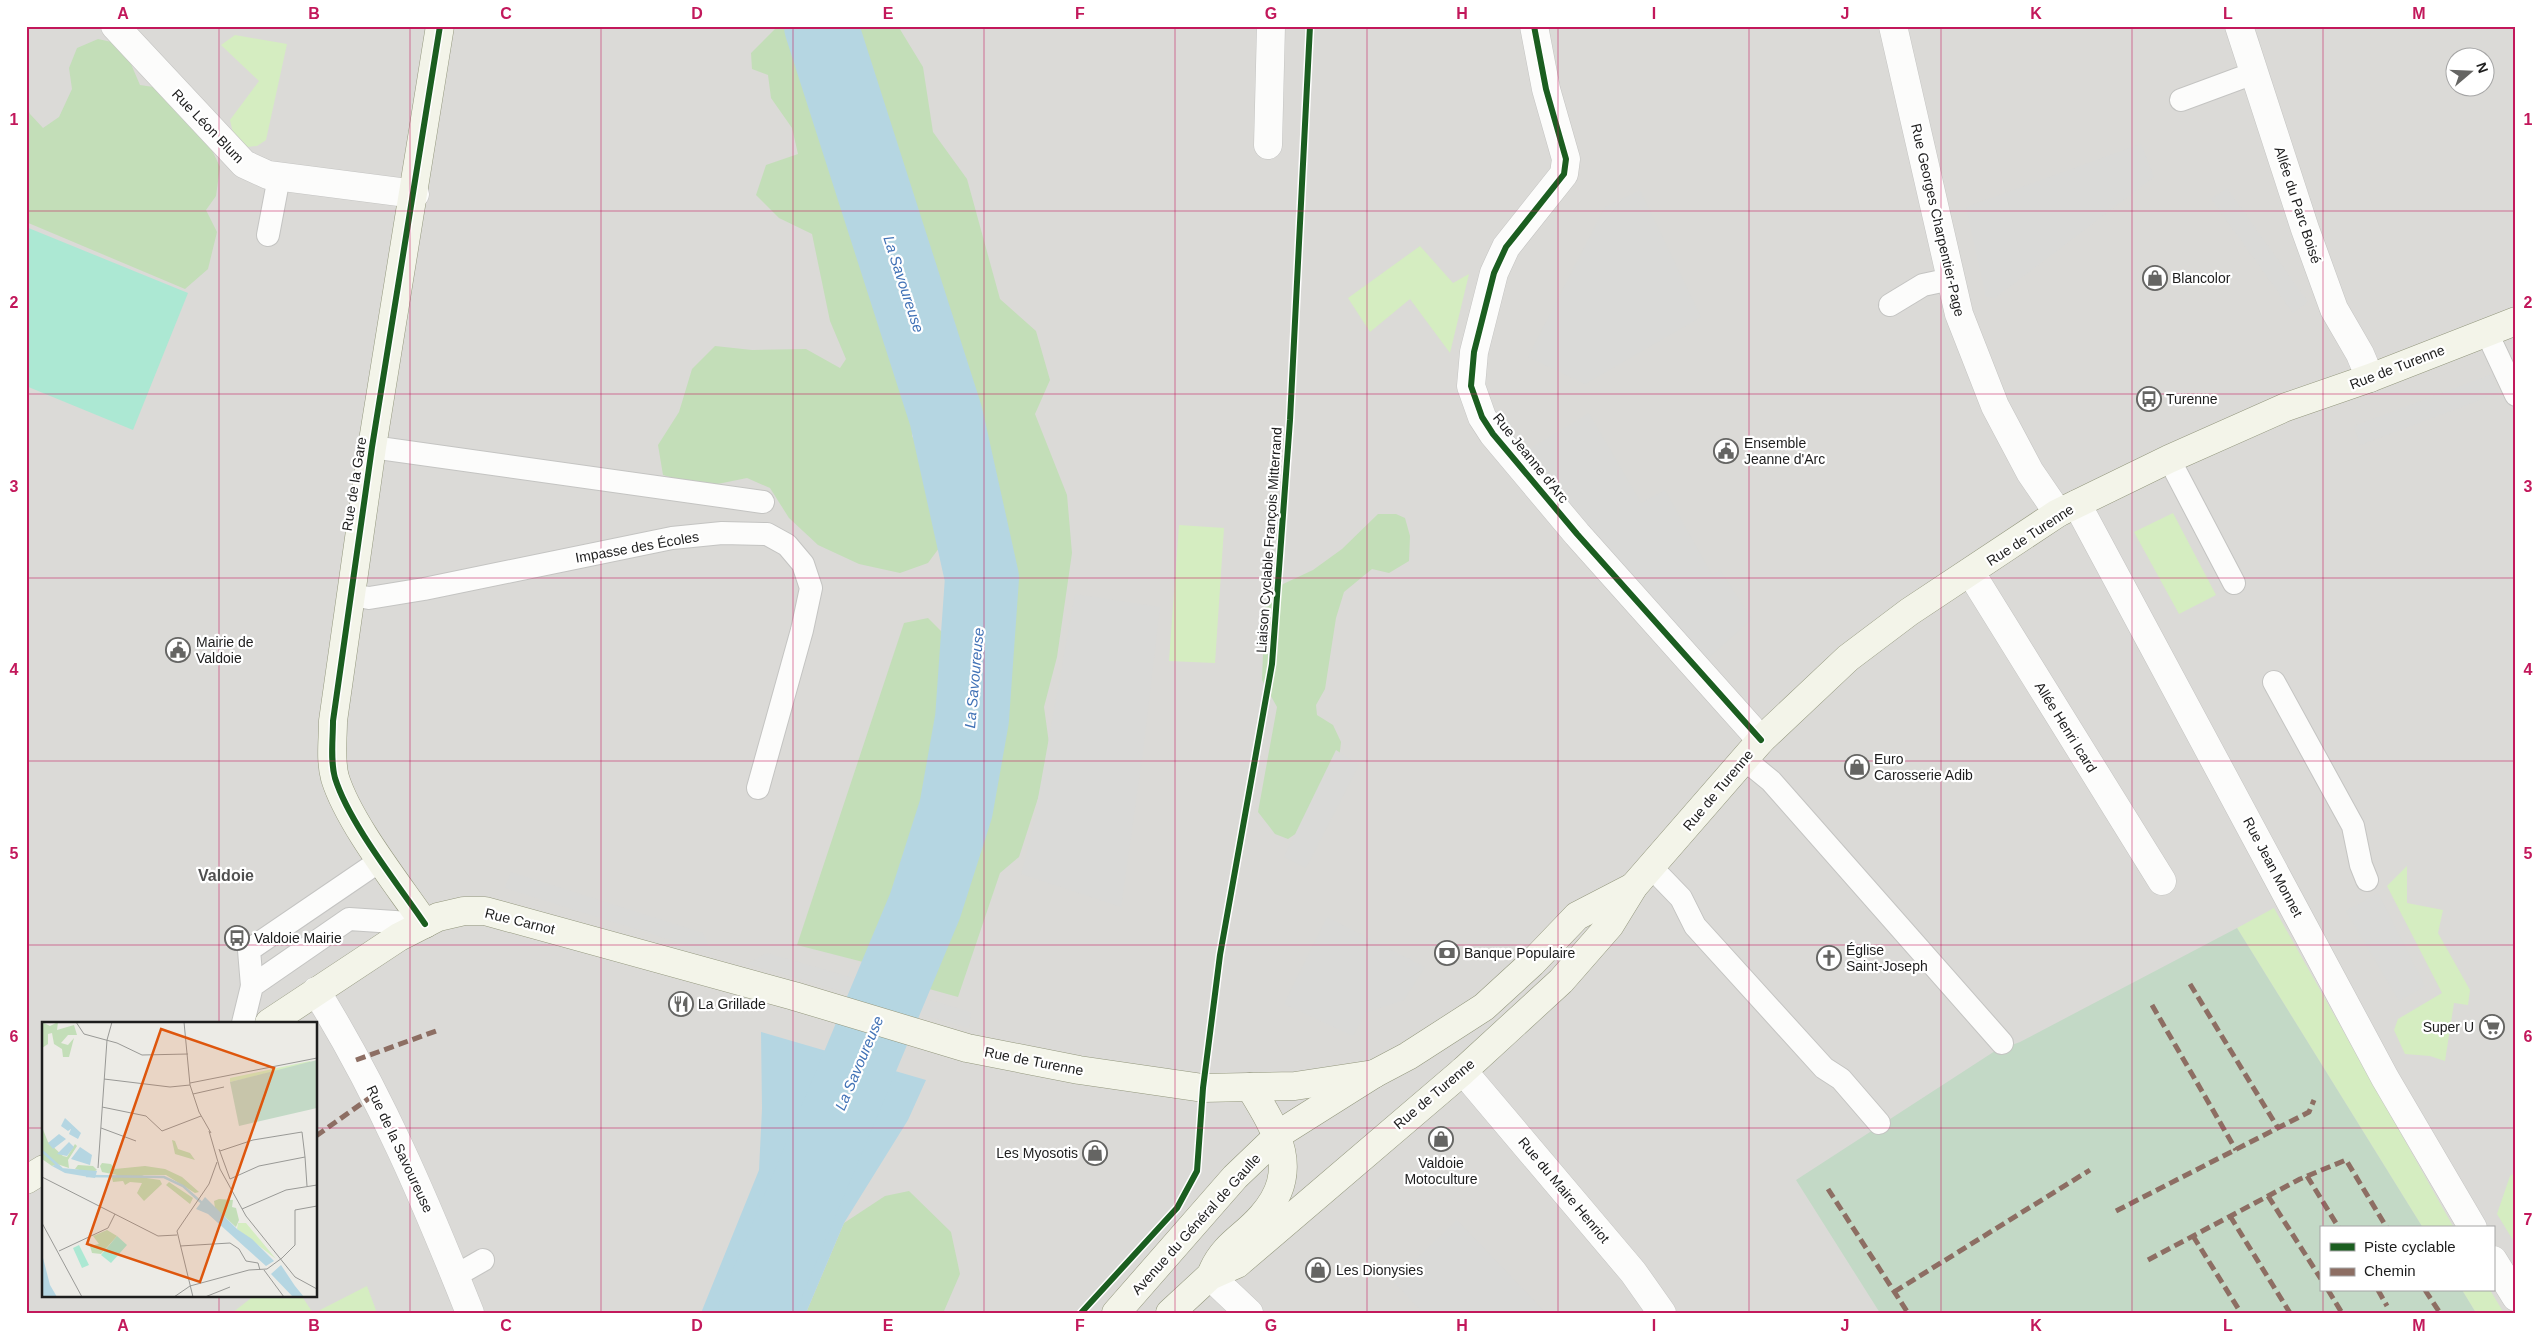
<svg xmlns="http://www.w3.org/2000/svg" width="2542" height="1339" font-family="Arial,sans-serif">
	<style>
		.residential { fill: #dbdad7; fill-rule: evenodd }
		.grass { fill: #d5edc1 }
		.forest { fill: #c3deb8; fill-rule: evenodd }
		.cemetery { fill: #c3d9c6 }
		.pitch { fill: #ace8d3 }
		.parking { fill: #dadad8 }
		.water { fill: #b5d6e2 }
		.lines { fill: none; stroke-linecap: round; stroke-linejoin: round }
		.river { stroke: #b5d6e2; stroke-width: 74 }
		.lane-casing { stroke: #c4c4c2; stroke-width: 24 }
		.street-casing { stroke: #c4c4c2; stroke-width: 29 }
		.secondary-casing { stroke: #93977d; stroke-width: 29 }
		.lane { stroke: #fcfcfb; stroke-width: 22 }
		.street { stroke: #fcfcfb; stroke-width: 28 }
		.secondary { stroke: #f3f4e9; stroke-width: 28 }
		.quiet { stroke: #8d6e63; stroke-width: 5; stroke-dasharray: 10 5; stroke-linecap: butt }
		.cycleway-casing { stroke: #fff; stroke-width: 9 }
		.cycleway { stroke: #1b5e20; stroke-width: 6 }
		.grid { fill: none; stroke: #c2185b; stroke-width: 1; stroke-opacity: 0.55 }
		.labels { text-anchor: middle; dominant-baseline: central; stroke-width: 4.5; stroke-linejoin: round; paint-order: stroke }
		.street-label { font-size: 14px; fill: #1d1d1d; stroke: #fff }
		.poi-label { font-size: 14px; fill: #1d1d1d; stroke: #fff; text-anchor: start }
		.water-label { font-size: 15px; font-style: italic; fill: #4172b6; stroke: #fff }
		.quarter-label { font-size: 16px; font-weight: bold; fill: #505050; stroke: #fff }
		.inset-river { fill: none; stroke: #b5d6e2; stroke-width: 2.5 }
		.inset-road { fill: none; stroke: #999996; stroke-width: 1 }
		.view { fill: #de560d; fill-opacity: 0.15; stroke: #de560d; stroke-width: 2.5 }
		.inset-edge { fill: none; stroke: #1d1d1d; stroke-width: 2.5 }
		.neatline { fill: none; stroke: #c2185b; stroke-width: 2 }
		.grid-label { font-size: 16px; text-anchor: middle; font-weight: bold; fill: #c2185b }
	</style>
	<rect width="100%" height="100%" fill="#ecebe6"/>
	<!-- residential -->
	<path class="residential" d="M26,26h2490v1287h-2490zM2454,58h30v30h-30zM44,1023h272v272h-272zM2321,1228h172v62h-172z"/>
	<!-- grass -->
	<g class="grass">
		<polygon points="235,35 287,44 266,140 257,146 247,147 233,133 230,120 259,81 221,45"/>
		<polygon points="1420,246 1453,283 1469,274 1450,353 1410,299 1370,332 1348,298"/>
		<polygon points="2173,513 2216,595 2179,614 2134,532"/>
		<polygon points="1179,525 1224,528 1215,663 1169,661"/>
		<polygon points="2407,866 2407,903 2443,910 2438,933 2470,990 2468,1005 2454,1003 2445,1061 2430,1056 2405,1054 2394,1030 2398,1019 2442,993 2387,886"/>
		<polygon points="2274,908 2454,1228 2423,1228 2237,928"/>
		<polygon points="2516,1172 2516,1245 2497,1214 2510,1176"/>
		<polygon points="367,1286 377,1313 322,1313 320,1310"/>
		<polygon points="2462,1290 2490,1290 2504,1313 2476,1313"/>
		<polygon points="255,1295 301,1295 313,1313 232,1313"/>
	</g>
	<!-- forest -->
	<g class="forest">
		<path d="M778,26l33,6 36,3 -3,-9h54l25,41 10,65 34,47 33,120 36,32 14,49 -15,34 32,81 5,58 -15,104 -13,50 7,51 -32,99 -19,16 -42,124 -36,-10 3,-30 20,-31 24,-47 6,-51 22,-89 -6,-28v-59l13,-32 5,-32 -26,-61v-47l-26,-43 -18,-79 -45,-57 6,26 4,39 11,30 -3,40 24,46 6,62 -14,19 -28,10 -41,-9 -41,-19 -29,-27 -19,-30 -23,-10 -44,9 -40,-12 -5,-30 21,-33 13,-43 23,-23 37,4 54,-1 34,19 6,-9 -16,-38 -18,-87 -33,-16 -23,-23 10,-30 32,-11 -6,-26 -21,-30 -3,-23 -16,-6 -1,-16zM840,101l24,92 -1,1 -25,-31 -15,-26 5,-29z"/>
		<polygon points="98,39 116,43 131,64 140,85 160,88 202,129 220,167 216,196 206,210 217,232 208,269 185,289 26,222 26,104 30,114 43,128 59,117 72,89 69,68 77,48"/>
		<polygon points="1378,514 1396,514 1405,518 1410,536 1409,561 1389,573 1372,569 1344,592 1336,618 1325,689 1316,705 1317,715 1333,725 1341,742 1339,759 1310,824 1288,839 1275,834 1258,812 1277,707 1262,680 1265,601 1283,584 1313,570 1342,549"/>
		<polygon points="928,618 954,644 957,704 941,778 921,849 867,963 797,945 904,623"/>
		<polygon points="909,1191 951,1232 960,1274 944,1311 946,1313 806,1313 844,1223 885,1196"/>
	</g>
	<!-- cemetery -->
	<polygon class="cemetery" points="2237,928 2423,1228 2321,1228 2321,1290 2462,1290 2476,1313 1880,1313 1796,1180 1995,1051 2020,1042"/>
	<!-- pitch -->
	<polygon class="pitch" points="26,227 188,293 133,430 26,386"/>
	<!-- parking -->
	<g class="parking">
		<polygon points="2141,144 2154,177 1995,298 1986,297 1966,207"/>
		<polygon points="2227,188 2308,302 2293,313 2211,199"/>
		<polygon points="1640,190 1701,317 1585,384 1528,357 1605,207"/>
		<polygon points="2492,374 2499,393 2360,445 2354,426"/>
		<polygon points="1589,413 1641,503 1665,490 1712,575 1720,570 1752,619 1705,661 1524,452"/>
		<polygon points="1075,594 1160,607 1143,752 1121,907 1021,874 1033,826"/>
		<polygon points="1336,750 1359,765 1306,868 1284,857"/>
		<polygon points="511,872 703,933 712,953 505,888"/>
		<polygon points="2378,893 2425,986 2399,1001 2346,911"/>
		<polygon points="1327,917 1425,967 1404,1000 1366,1013 1353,1036 1284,1004"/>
		<polygon points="767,953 971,1012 969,1028 747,964"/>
		<polygon points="1457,1220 1544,1311 1542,1313 1423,1313 1393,1281"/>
	</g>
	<!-- water -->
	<g class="water">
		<polygon points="787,26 844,26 847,34 839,70 811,32"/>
		<polygon points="761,1032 926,1080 908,1120 844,1223 806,1313 701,1313 759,1170 762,1109"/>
	</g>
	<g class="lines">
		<!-- river -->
		<polyline class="river" points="755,1313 925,906 956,809 972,719 982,578 946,416 821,26"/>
		<defs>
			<g id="lane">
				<polyline points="2181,100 2254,73"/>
				<polyline points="268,235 279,177"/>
				<polyline points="1890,305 1923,285 1951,279"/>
				<polyline points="2487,333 2516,395"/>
				<polyline points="372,447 763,502"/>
				<polyline points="2169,459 2234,583"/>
				<polyline points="352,595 369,598 424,589 672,538 722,533 767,534 787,545 803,564 811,588 802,630 758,788"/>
				<polyline points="2274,682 2353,826 2361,865 2367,880"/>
				<polyline points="1744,759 1771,781 2002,1043"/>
				<polyline points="1652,868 1681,898 1695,926 1824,1068 1841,1079 1879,1123"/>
				<polyline points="252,986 249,950 381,860"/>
				<polyline points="243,1023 252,986 349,919 425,924"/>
				<polyline points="455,1276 483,1260"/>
			</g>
			<g id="street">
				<polyline points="115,26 244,164 268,175 415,194"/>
				<polyline points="1534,26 1546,89 1566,159 1564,174 1506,247 1494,273 1474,352 1471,386 1482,417 1493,434 1577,534 1761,740"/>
				<polyline points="1893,26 1959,314 1995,406 2030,472 2058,513"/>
				<polyline points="2239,26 2305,229 2334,309 2360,354 2370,378"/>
				<polyline points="1268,145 1271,26"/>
				<polyline points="2077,504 2385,1078 2473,1228"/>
				<polyline points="1971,573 2162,881"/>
				<path d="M316,991c64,103 109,209 154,322"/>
				<polyline points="1463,1071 1633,1272 1662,1313"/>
				<polyline points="2493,1260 2516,1297"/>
				<polyline points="1210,1276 1249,1313"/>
			</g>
			<g id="secondary">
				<path d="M425,924c-28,-41 -76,-101 -90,-146 -5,-18 -2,-38 -2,-57l39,-274 68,-421"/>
				<polyline points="269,1023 399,937 438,917 464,911 485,911 794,996 967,1048 1079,1070 1203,1088 1295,1086 1374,1074"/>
				<polyline points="26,1180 44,1169"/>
				<path d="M1213,1270c12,-26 31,-33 49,-54 40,-45 15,-85 -12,-129"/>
				<polyline points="1116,1313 1235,1177 1282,1132 1374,1074 1408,1056 1484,1007 1532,963 1577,916 1633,887"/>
				<polyline points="1170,1313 1210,1276 1237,1264 1463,1071 1561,981 1610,925 1634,886 1761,740 1848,658 1909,612 2058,513 2169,459 2286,407 2370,378 2516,321"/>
			</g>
		</defs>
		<!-- lane casing -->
		<use href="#lane" class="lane-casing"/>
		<!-- street casing -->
		<use href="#street" class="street-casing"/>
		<!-- secondary casing -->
		<use href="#secondary" class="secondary-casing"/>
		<!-- lane -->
		<use href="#lane" class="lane"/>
		<!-- street -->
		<use href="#street" class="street"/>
		<!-- secondary -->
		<use href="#secondary" class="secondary"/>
		<!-- quiet -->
		<g class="quiet">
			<polyline points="2190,984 2278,1128"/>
			<polyline points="2152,1005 2236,1150"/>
			<polyline points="356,1060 436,1031"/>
			<polyline points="316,1136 375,1094"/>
			<polyline points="2307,1176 2339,1228"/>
			<polyline points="1828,1189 1908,1313"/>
			<polyline points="2268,1196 2321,1279"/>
			<polyline points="2116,1211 2309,1112 2314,1100"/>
			<polyline points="2230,1216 2290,1313"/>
			<polyline points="2193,1236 2241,1313"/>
			<polyline points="2148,1260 2300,1179 2346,1160 2387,1228"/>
			<polyline points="2328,1290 2342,1313"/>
			<polyline points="2378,1290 2387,1306"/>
			<polyline points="2425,1290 2440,1313"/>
			<polyline points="1894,1292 2090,1170"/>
		</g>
		<defs>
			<g id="cycleway">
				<polyline points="1534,26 1546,89 1566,159 1564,174 1506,247 1494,273 1474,352 1471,386 1482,417 1493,434 1577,534 1761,740"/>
				<path d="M425,924c-28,-41 -76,-101 -90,-146 -5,-18 -2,-38 -2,-57l39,-274 68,-421"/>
				<polyline points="1081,1313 1177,1208 1197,1171 1203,1088 1220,955 1272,664 1290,420 1310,26"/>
			</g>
		</defs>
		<!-- cycleway casing -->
		<use href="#cycleway" class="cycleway-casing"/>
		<!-- cycleway -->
		<use href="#cycleway" class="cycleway"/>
	</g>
	<!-- grid -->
	<path class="grid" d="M219,26v997M410,26v1287M601,26v1287M793,26v1287M984,26v1287M1175,26v1287M1367,26v1287M1558,26v1287M1749,26v1287M1941,26v1287M2132,26v1287M2323,26v1202M26,211h2490M26,394h2490M26,578h2490M26,761h2490M26,945h2490M26,1128h18M316,1128h2200M2323,1290v23M219,1295v18"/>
	<!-- icons -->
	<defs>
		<symbol id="shop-ring" viewBox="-11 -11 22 22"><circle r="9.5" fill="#fff" stroke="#656563" stroke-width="1.5"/><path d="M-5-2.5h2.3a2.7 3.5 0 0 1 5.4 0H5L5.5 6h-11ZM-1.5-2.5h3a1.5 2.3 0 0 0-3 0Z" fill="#656563"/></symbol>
		<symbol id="bus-ring" viewBox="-11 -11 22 22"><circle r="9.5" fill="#fff" stroke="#656563" stroke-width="1.5"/><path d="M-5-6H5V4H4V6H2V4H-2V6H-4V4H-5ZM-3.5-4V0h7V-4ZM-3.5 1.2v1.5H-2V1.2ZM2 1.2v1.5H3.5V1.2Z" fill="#656563"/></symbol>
		<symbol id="civic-ring" viewBox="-11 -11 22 22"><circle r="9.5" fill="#fff" stroke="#656563" stroke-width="1.5"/><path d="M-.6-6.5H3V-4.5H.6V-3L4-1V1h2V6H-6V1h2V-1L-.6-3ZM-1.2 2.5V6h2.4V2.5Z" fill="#656563"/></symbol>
		<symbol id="bank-ring" viewBox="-11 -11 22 22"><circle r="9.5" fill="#fff" stroke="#656563" stroke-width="1.5"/><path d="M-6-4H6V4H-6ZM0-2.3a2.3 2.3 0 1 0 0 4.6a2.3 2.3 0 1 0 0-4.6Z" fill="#656563"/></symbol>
		<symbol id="church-ring" viewBox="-11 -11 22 22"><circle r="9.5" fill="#fff" stroke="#656563" stroke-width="1.5"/><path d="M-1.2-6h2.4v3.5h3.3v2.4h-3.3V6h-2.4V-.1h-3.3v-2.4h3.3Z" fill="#656563"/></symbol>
		<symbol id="restaurant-ring" viewBox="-11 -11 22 22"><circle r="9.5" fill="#fff" stroke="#656563" stroke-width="1.5"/><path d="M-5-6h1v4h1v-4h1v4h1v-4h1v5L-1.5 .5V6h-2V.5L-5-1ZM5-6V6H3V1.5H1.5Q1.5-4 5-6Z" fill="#656563"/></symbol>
		<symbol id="supermarket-ring" viewBox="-11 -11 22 22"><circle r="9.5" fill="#fff" stroke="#656563" stroke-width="1.5"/><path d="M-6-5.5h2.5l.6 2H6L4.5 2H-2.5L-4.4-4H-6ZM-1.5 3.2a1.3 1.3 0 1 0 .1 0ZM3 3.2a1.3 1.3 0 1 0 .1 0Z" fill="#656563"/></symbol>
	</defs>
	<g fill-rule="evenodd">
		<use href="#shop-ring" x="2141" y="264" width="28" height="28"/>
		<use href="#bus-ring" x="2135" y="385" width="28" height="28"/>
		<use href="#civic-ring" x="1712" y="437" width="28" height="28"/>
		<use href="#civic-ring" x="164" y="636" width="28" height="28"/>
		<use href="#shop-ring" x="1843" y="753" width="28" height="28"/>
		<use href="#bus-ring" x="223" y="924" width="28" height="28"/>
		<use href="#bank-ring" x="1433" y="939" width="28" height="28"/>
		<use href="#church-ring" x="1815" y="944" width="28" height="28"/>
		<use href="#restaurant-ring" x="667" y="990" width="28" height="28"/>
		<use href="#supermarket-ring" x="2478" y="1013" width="28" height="28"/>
		<use href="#shop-ring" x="1427" y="1125" width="28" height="28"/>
		<use href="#shop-ring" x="1081" y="1139" width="28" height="28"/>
		<use href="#shop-ring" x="1304" y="1256" width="28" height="28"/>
	</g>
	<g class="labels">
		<!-- street labels -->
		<g class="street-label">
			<text transform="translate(208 126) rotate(46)">Rue Léon Blum</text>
			<text transform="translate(2298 205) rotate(72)">Allée du Parc Boisé</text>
			<text transform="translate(1938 220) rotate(77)">Rue Georges Charpentier-Page</text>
			<text transform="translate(2397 367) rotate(-21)">Rue de Turenne</text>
			<text transform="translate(1531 458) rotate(51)">Rue Jeanne d'Arc</text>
			<text transform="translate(354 484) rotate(-81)">Rue de la Gare</text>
			<text transform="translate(2030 535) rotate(-33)">Rue de Turenne</text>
			<text transform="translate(1269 540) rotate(-86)">Liaison Cyclable François Mitterrand</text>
			<text transform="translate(637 547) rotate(-10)">Impasse des Écoles</text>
			<text transform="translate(2066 727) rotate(58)">Allée Henri Icard</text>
			<text transform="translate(1718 790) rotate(-50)">Rue de Turenne</text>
			<text transform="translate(2273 867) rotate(62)">Rue Jean Monnet</text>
			<text transform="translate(520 921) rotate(14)">Rue Carnot</text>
			<text transform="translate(1034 1061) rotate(11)">Rue de Turenne</text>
			<text transform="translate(1434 1094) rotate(-40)">Rue de Turenne</text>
			<text transform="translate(400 1149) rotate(65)">Rue de la Savoureuse</text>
			<text transform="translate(1564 1190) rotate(50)">Rue du Maire Henriot</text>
			<text transform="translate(1196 1224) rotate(-48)">Avenue du Général de Gaulle</text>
		</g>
		<!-- poi labels -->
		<g class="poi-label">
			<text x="2172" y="278">Blancolor</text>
			<text x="2166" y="399">Turenne</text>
			<text x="1744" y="443">Ensemble<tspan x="1744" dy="16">Jeanne d'Arc</tspan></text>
			<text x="196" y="642">Mairie de<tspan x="196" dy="16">Valdoie</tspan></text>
			<text x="1874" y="759">Euro<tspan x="1874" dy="16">Carosserie Adib</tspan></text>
			<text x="254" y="938">Valdoie Mairie</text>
			<text x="1846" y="950">Église<tspan x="1846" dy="16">Saint-Joseph</tspan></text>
			<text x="1464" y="953">Banque Populaire</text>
			<text x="698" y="1004">La Grillade</text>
			<text x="2474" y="1027" text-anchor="end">Super U</text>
			<text x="1078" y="1153" text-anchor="end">Les Myosotis</text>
			<text x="1441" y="1163" text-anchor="middle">Valdoie<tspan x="1441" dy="16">Motoculture</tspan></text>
			<text x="1336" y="1270">Les Dionysies</text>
		</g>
		<!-- water labels -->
		<g class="water-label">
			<text transform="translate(904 284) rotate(72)">La Savoureuse</text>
			<text transform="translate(974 678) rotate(-85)">La Savoureuse</text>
			<text transform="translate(859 1063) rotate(-67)">La Savoureuse</text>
		</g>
		<!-- quarter labels -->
		<g class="quarter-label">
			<text x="226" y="875">Valdoie</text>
		</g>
	</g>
	<!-- overview -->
	<g transform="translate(42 1022)">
		<rect width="275" height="275" fill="#ecebe6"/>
		<path d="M268,39l1,2 -81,19v-4zM196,201h8l30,36 -39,-30z" fill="#d5edc1"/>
		<path d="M0,0l8,4 8,-4 -1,8 17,-5 3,10h-9l-7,8 7,2 6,-7 -5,19h-6l-1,-8 -8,-5 -2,-11 -4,1v10l-6,4zM0,105l6,15 15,14 4,1 8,-13 2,2 -9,14 1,8 -12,-4 -5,2 -10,-7zM130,118l3,1 3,8 12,4 5,7 -20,-6zM60,141l9,1 4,5 30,-3 20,3 17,8 17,15 -4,1 -29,-18h-22l-4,2 20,3 2,4 -18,17 -7,-8 5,-10 -12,-1 -5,3 -2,-4 -10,1 -1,-4 5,-3 -15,-3 -2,-6zM36,143l15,1 4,4 -6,3 -16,-4zM127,160l24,16 -3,6 -24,-19zM177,177l14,1 -1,7 4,1 3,12 -3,7 -21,-19 -1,-7zM65,208l10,6 -16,18 -9,-1 -2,-7 9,-2 -6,-8z" fill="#c3deb8"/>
		<path d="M275,38v48l-78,18 -9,-44z" fill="#c3d9c6"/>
		<path d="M75,214l10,9 -16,18 -10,-8zM37,223l10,20 -7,3 -9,-20z" fill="#ace8d3"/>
		<path d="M23,96l16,15 -3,6 -9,-5 2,-5 -3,2 -7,-5zM17,112l7,5 -13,10 -5,-6zM27,120l5,5 -7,9 -10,-2zM38,125l12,8 -2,10 -19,-6zM15,142l4,4 36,3 -2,7 -30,-5 -13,-7zM163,175l32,32 15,10 22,22 -8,5 -58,-52 -12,-5zM0,232l8,31 7,12h-15zM239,243l14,21 9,11h-11l-22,-23z" fill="#b5d6e2"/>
		<path class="inset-river" d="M0,129l20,18M44,154l78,1 19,9 19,17"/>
		<path class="inset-road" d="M34,0l8,12 33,9 25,12 46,-1M142,0l6,63 9,27 12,21M62,57l66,8 20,-2M148,61l127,-25M151,72l31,-7M60,85l44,9 16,15 39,-15M59,106l35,13M167,109l11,38 26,47 49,61 22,12M177,127l11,30M178,129l33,-11 49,-8 3,25 -46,9 -29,13M263,135l2,29M56,146l9,-128 5,-18M0,155l116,59 19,-1M200,187l44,-19 31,-5M0,201l40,74M138,224l50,-3 9,6 7,12 12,2 2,7M17,229l49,-23 7,-14M240,236l13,-13v-35l22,-4M222,248l20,27M148,264l59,-16 18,-1 15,-11M132,275l16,-11M151,275l-16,-66 32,-47 8,-22M163,275l25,-10"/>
		<path class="view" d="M119,7l113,39 -74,214 -113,-38z"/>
		<rect width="275" height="275" class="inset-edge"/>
	</g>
	<!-- border -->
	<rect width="2542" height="1339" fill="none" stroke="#ffffff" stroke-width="55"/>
	<!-- legend -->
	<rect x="2320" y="1226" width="175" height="65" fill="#ffffff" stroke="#a5a5a5"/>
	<rect x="2330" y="1243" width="25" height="8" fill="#1b5e20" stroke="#a5a5a5"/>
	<text x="2364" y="1252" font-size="15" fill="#1d1d1d">Piste cyclable</text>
	<rect x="2330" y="1268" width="25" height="8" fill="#8d6e63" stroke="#a5a5a5"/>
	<text x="2364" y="1276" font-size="15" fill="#1d1d1d">Chemin</text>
	<!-- north arrow -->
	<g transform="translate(2470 72) rotate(71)"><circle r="24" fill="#ffffff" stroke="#a5a5a5"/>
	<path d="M0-4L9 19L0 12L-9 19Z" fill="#656563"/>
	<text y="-8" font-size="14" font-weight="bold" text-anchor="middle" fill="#1d1d1d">N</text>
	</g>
	<rect x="28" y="28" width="2486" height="1284" class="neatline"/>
	<g class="grid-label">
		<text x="123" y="19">A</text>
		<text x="314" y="19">B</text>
		<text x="506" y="19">C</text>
		<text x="697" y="19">D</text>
		<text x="888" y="19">E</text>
		<text x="1080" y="19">F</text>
		<text x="1271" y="19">G</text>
		<text x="1462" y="19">H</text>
		<text x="1654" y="19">I</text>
		<text x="1845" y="19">J</text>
		<text x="2036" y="19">K</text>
		<text x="2228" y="19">L</text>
		<text x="2419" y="19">M</text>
		<text x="14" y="125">1</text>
		<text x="2528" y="125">1</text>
		<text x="14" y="308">2</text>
		<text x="2528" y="308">2</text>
		<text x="14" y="492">3</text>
		<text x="2528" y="492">3</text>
		<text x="14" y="675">4</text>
		<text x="2528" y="675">4</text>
		<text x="14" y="859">5</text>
		<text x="2528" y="859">5</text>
		<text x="14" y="1042">6</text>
		<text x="2528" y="1042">6</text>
		<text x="14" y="1225">7</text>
		<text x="2528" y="1225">7</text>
		<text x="123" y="1331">A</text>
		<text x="314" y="1331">B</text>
		<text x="506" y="1331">C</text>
		<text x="697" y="1331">D</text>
		<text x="888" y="1331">E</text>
		<text x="1080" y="1331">F</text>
		<text x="1271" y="1331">G</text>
		<text x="1462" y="1331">H</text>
		<text x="1654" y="1331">I</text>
		<text x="1845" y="1331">J</text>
		<text x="2036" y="1331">K</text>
		<text x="2228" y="1331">L</text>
		<text x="2419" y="1331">M</text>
	</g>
</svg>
